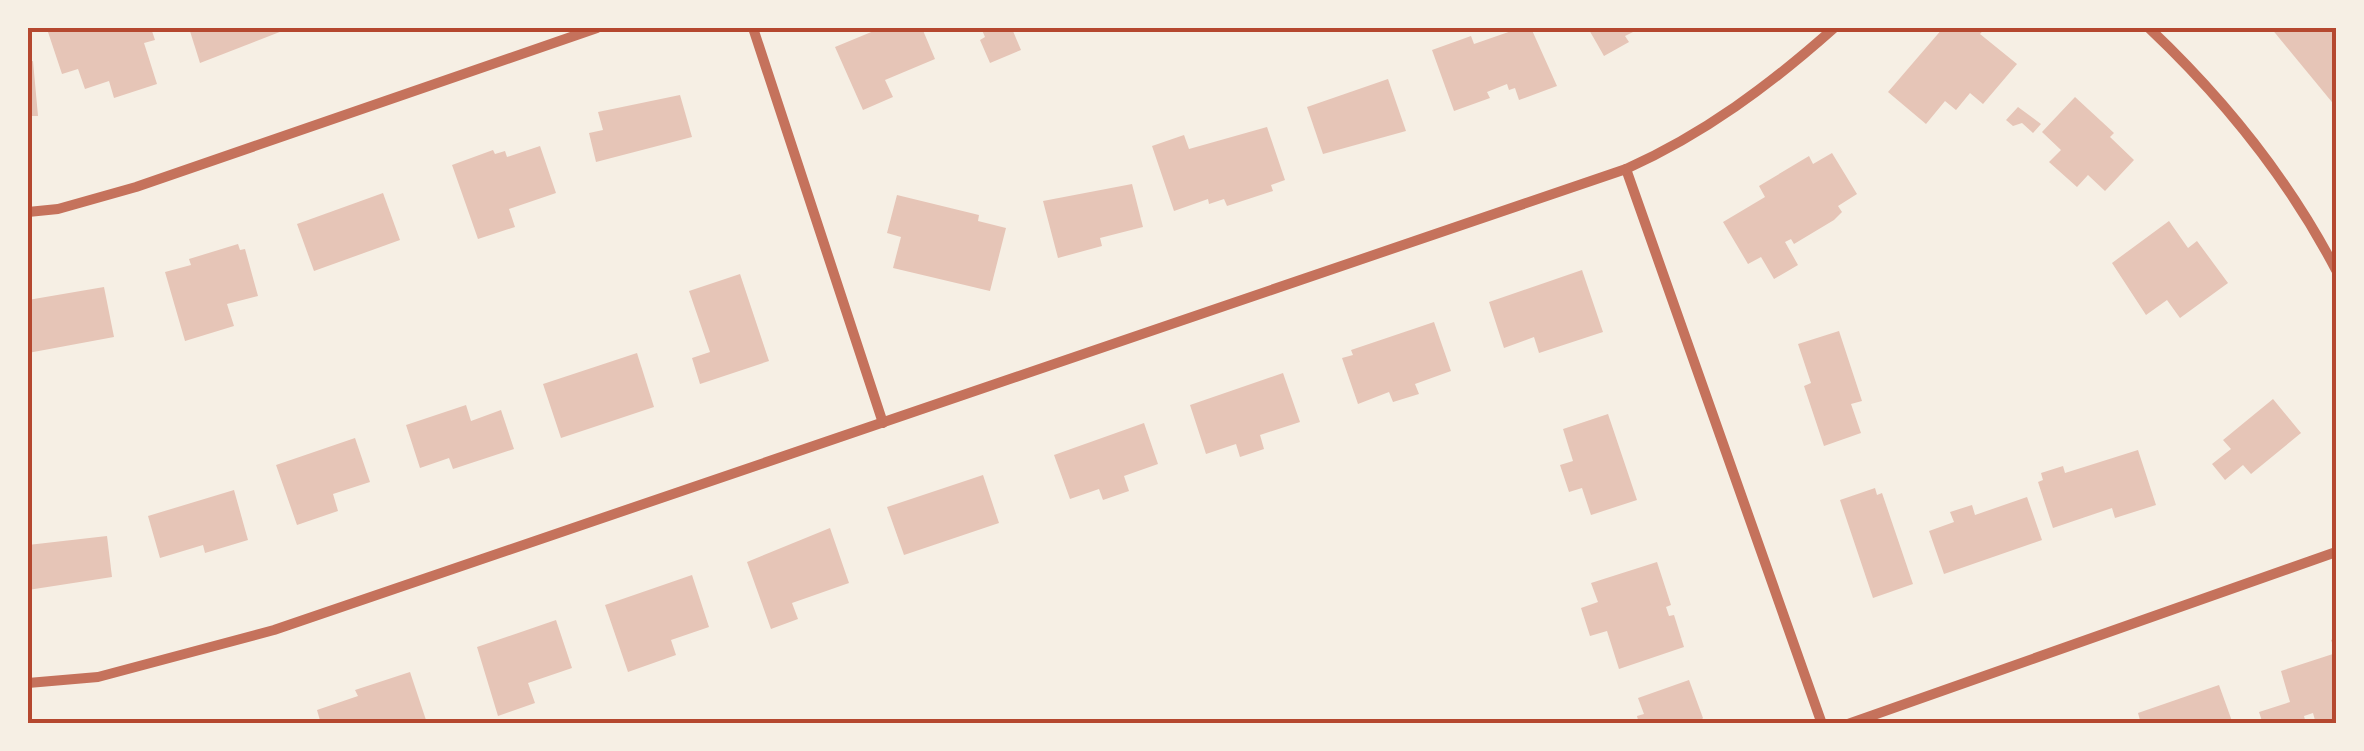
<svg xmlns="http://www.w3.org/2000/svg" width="2364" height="751" font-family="Karla,sans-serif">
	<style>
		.building { fill: #e6c5b7 }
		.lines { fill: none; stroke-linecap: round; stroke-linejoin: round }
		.minor { stroke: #c5725c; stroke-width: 10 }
		.neatline { fill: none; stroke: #b5482f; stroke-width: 4 }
	</style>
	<rect width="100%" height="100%" fill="#f6efe4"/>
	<!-- building -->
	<g class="building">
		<polygon points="52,28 151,28 155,40 144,43 157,84 114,98 109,81 85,89 78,69 62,74 47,29"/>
		<polygon points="189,28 290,28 200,63"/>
		<polygon points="881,28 922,28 935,59 885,80 893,97 863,110 835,47"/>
		<polygon points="981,28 1021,28 1013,31 1021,50 990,63 980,40 985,37"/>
		<polygon points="1520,28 1531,28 1557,86 1519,100 1515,88 1509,90 1507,84 1487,92 1490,98 1454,111 1432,50 1471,36 1474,44"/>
		<polygon points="1588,28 1641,28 1625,36 1629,42 1604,56"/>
		<polygon points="1943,28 1985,28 1980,34 2017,64 1983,104 1970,93 1956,110 1945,101 1926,124 1888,92"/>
		<polygon points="2271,28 2336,28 2336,107"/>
		<polygon points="33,61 38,116 28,116 28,62"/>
		<polygon points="1388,79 1406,131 1323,154 1307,107"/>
		<polygon points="680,95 692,137 596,162 589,133 603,130 598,112"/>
		<polygon points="2075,97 2114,133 2110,137 2134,160 2105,191 2088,175 2077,187 2049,162 2061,150 2042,132"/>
		<polygon points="2018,107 2041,124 2033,133 2022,123 2013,126 2006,120"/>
		<polygon points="1267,127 1285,180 1271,185 1273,191 1227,206 1224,199 1209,204 1208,199 1174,211 1152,146 1184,135 1189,149"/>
		<polygon points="540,146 556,193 509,209 515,227 478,239 452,165 493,150 495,154 505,151 507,157"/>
		<polygon points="1832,153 1857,194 1838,206 1842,212 1834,220 1794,244 1791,239 1785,242 1798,265 1774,279 1761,257 1748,264 1723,222 1765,197 1759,186 1809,156 1813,164"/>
		<polygon points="1132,184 1143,227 1100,238 1102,246 1058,258 1043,201"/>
		<polygon points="383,193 400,240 314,271 297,224"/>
		<polygon points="897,195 979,215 978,221 1006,228 990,291 893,268 901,237 887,233"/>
		<polygon points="2169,221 2188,248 2197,241 2228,283 2180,318 2167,300 2146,315 2112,263"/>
		<polygon points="238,244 240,250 245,249 258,296 227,304 234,326 185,341 165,272 191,265 189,259"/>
		<polygon points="1582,270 1603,332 1539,353 1534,337 1504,348 1489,302"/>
		<polygon points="740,274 769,361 700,384 692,358 710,352 689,291"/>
		<polygon points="104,287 114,337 28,353 28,300"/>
		<polygon points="1434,322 1451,371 1415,384 1419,394 1393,402 1389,392 1358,404 1342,358 1353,355 1351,350"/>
		<polygon points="1839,331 1862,401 1851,404 1861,433 1824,446 1804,386 1811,383 1798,344"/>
		<polygon points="637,353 654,407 561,438 543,384"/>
		<polygon points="1283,373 1300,422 1260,435 1264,449 1240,457 1236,444 1206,454 1190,405"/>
		<polygon points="2273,399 2301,433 2251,474 2243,465 2225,480 2212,464 2231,449 2223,440"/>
		<polygon points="466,405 471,421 501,410 514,449 453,469 449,458 420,468 406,425"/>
		<polygon points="1608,414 1637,500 1591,515 1582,488 1569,492 1560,465 1573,461 1563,429"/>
		<polygon points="1144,423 1158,464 1124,476 1129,491 1103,500 1099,489 1070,499 1054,455"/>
		<polygon points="355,438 370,482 333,494 338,511 297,525 276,465"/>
		<polygon points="2138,450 2156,505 2115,518 2112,508 2053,528 2038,482 2043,480 2041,473 2063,466 2065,473"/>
		<polygon points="983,475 999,523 904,555 887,507"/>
		<polygon points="1875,488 1877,495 1882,493 1913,584 1873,598 1840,500"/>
		<polygon points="234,490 248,540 205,553 203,545 160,558 148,516"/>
		<polygon points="2027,497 2042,540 1944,574 1929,531 1954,522 1950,512 1972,505 1975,515"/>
		<polygon points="830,528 849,583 792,603 798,619 771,629 747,562"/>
		<polygon points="107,536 112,577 28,590 28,545"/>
		<polygon points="1657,562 1671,605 1666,607 1669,616 1674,615 1684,647 1619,669 1607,631 1590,636 1581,608 1598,602 1591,583"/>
		<polygon points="692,575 709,627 671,640 676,655 628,672 605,605"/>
		<polygon points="556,620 572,668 528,683 535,703 498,716 477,647"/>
		<polygon points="2336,638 2336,722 2316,724 2313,713 2304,716 2306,724 2263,724 2259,712 2290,702 2281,671 2336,653 2331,640"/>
		<polygon points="410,672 427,723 321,724 317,710 358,696 355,690"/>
		<polygon points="1689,680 1703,718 1698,724 1639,724 1637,716 1644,714 1638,698"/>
		<polygon points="2219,685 2233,724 2141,724 2138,713"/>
	</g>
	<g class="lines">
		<!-- minor -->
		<g class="minor">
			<polyline points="753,28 883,423"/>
			<path d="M2149,28c73,69 140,152 187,242"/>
			<polyline points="1626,169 1822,724"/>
			<polyline points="28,212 58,209 136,187 597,28"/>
			<path d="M28,683l70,-6 176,-47 1352,-461c78,-35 144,-84 208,-141"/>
			<polyline points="1848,724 2336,552"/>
		</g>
	</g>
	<!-- border -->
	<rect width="2364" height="751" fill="none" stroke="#f6efe4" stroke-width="60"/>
	<rect x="30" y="30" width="2304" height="691" class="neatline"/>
</svg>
